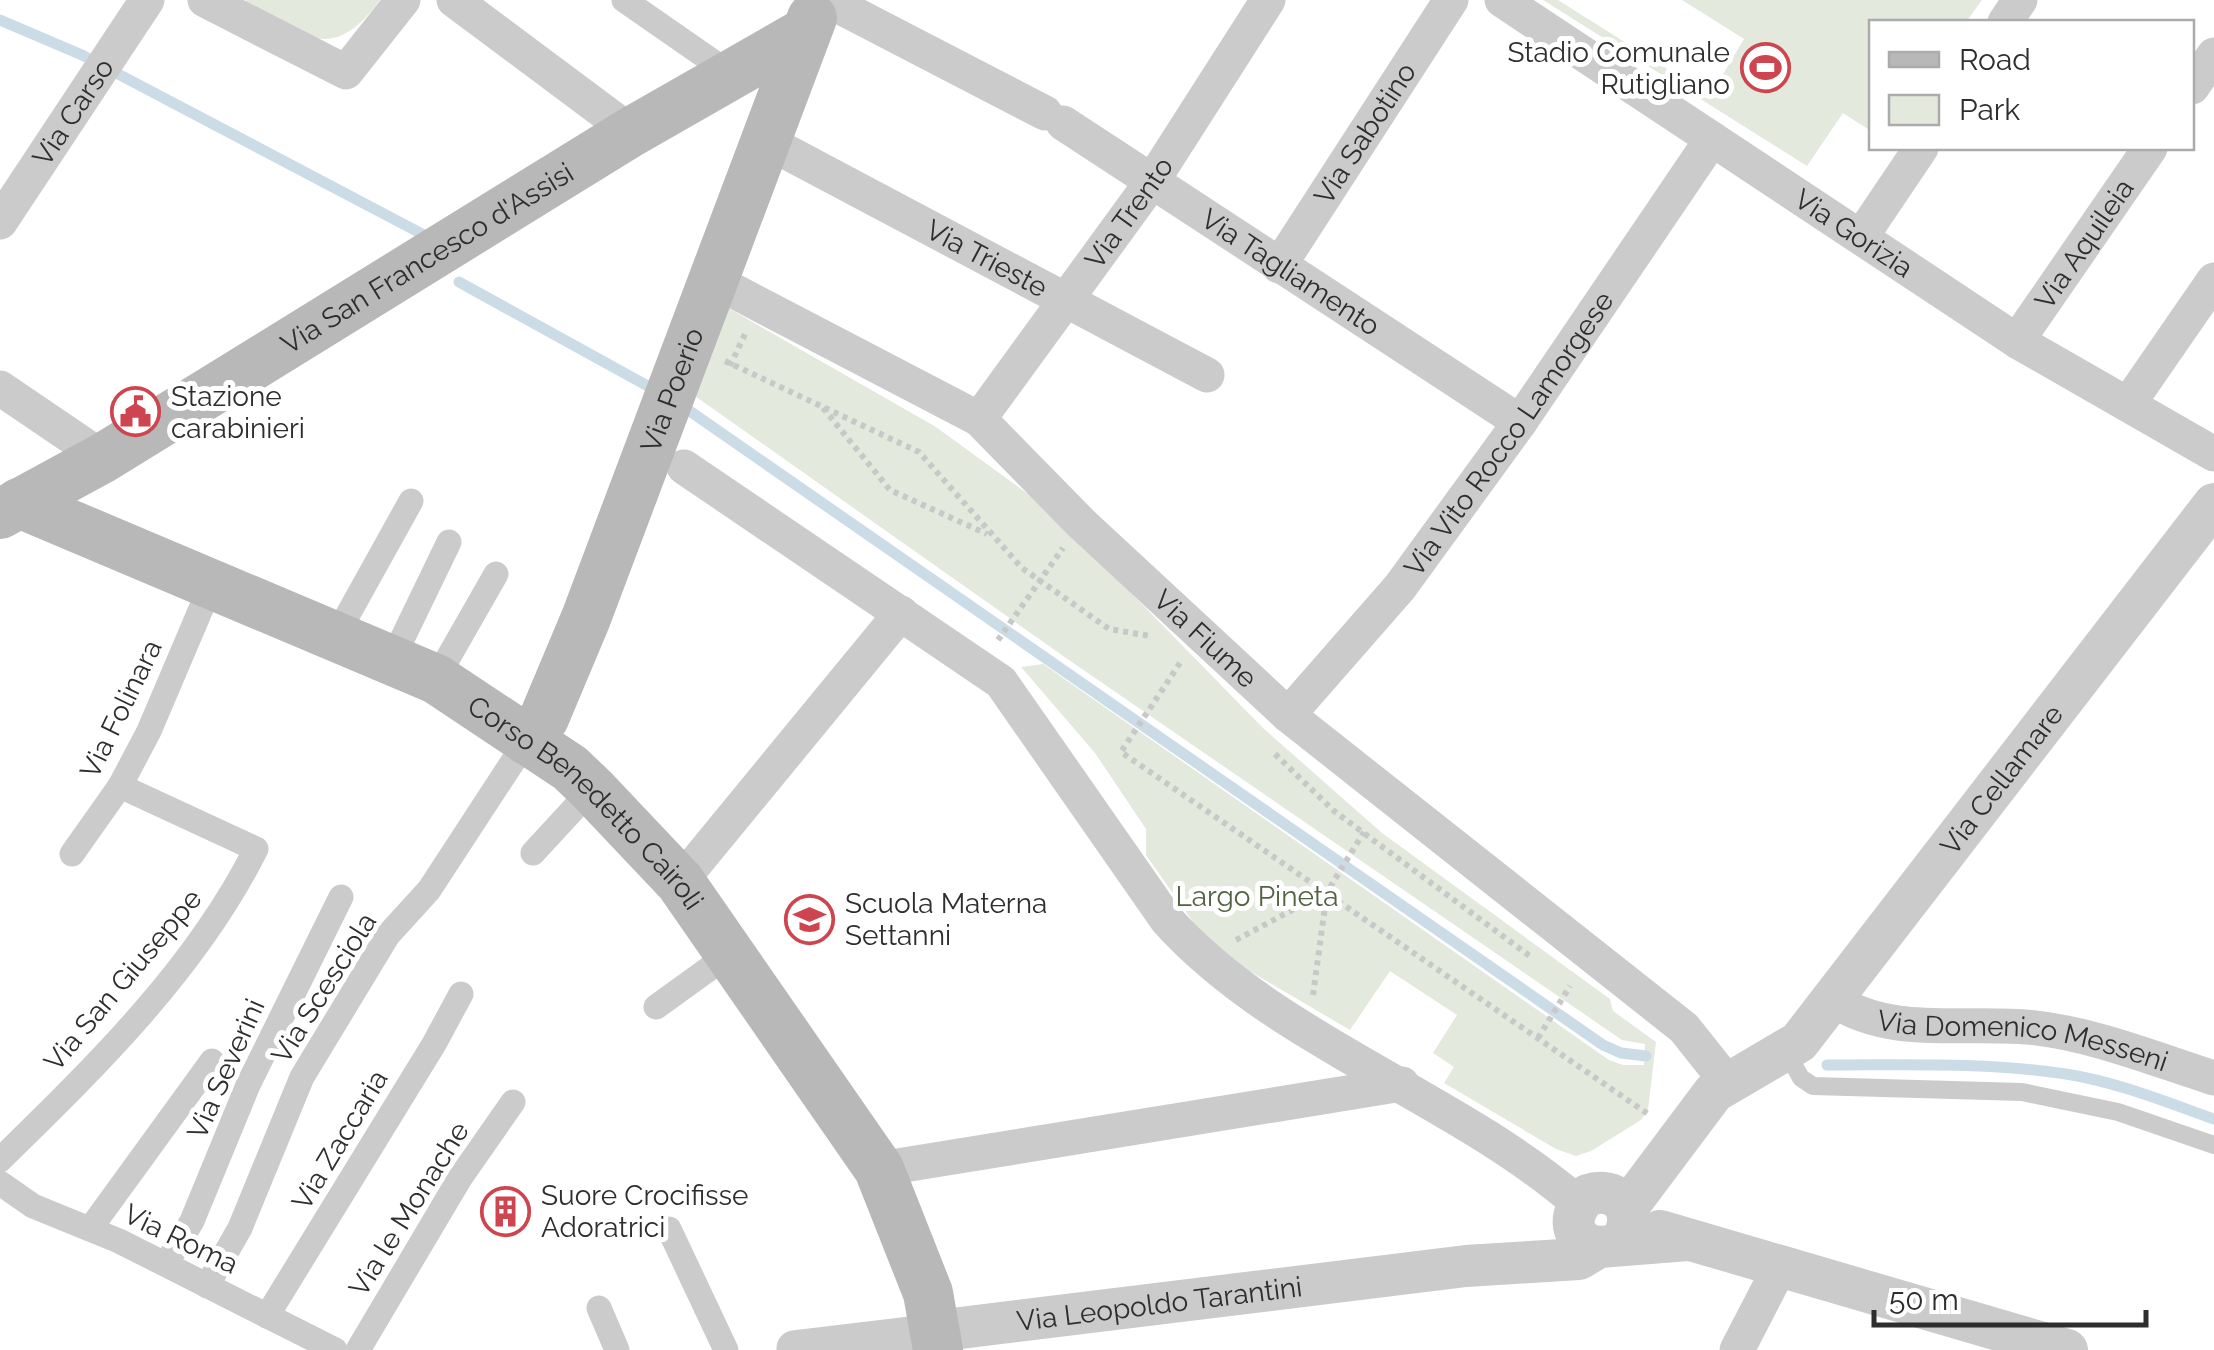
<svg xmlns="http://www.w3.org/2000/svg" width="2214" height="1350" font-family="Raleway,sans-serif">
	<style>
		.green { fill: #e4e9dd }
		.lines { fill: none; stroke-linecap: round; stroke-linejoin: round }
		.stream { stroke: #cbdce7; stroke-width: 11 }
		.path { stroke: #c8c8c8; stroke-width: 6; stroke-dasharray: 5 5; stroke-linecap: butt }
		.service { stroke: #cbcbcb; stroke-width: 18 }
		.pedestrian { stroke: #cbcbcb; stroke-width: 25 }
		.minor { stroke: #cbcbcb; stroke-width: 35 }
		.tertiary { stroke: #cbcbcb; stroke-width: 42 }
		.secondary { stroke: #b8b8b8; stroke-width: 50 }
		.labels { text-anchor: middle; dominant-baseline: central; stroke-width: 10; stroke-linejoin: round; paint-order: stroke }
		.poi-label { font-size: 28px; fill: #2e2e2e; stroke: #fff; text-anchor: start }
		.street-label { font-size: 28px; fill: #2e2e2e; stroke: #fff }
		.park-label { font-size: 28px; fill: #516341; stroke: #fff }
	</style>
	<rect width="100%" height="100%" fill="#fff"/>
	<!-- green -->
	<g class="green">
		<path d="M246,0h134c-49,66 -76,35 -136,3z"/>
		<polygon points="1543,0 1558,0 1710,96 1744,39 1682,0 1982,0 1966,22 1872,22 1871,131 1843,113 1807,166"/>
		<polygon points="721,304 936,427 1050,510 1263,728 1382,833 1610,999 1613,1011 1656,1042 1648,1110 1641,1120 1591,1151 1576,1156 1556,1149 1444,1083 1454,1067 1433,1053 1457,1015 1390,971 1350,1030 1212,949 1146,855 1146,829 1095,753 1021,667 1043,664 1609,1060 1623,1065 1644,1065 1645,1044 1622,1040 1066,658 685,389"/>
	</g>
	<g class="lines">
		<!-- stream -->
		<g class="stream">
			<polyline points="0,20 82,55 426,236"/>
			<polyline points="459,282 655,390"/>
			<polyline points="681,405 1603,1045 1621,1053 1646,1056"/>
			<path d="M1827,1065c79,0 160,-3 239,9 51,8 100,28 148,45"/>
		</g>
		<!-- path -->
		<g class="path">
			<polyline points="725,361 919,452 1022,568 1109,629 1150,636"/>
			<polyline points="730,366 746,332"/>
			<polyline points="823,408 890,490 987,534"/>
			<polyline points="998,640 1063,548"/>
			<polyline points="1180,663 1121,752 1648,1114"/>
			<polyline points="1275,754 1334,811 1531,957"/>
			<polyline points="1236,940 1326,892"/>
			<polyline points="1313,995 1327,892 1364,832"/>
			<polyline points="1538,1038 1570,986"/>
		</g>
		<!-- service -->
		<polyline class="service" points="1786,1051 1801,1078 1813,1086 2022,1092 2118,1112 2214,1145"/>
		<!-- pedestrian -->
		<g class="pedestrian">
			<polyline points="624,0 732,75"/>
			<polyline points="336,636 411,501"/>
			<polyline points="392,660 449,542"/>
			<polyline points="436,679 496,574"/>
			<polyline points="533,853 592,789"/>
			<polyline points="72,854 120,786 149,731 212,583"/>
			<polyline points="656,1007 728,955"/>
			<path d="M0,1160c95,-93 196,-191 256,-311l-136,-63"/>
			<polyline points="0,1183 33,1206 119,1241 335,1350"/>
			<polyline points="90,1229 212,1061"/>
			<polyline points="669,1229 726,1350"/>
			<polyline points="166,1264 192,1221 248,1085 341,897"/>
			<polyline points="207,1286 240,1228 302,1077 388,935 429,890 527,740"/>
			<polyline points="599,1308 617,1350"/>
			<polyline points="267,1316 434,1044 461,994"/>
			<polyline points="358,1350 460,1178 513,1102"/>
		</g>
		<!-- minor -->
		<g class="minor">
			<polyline points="205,0 346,72 403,0"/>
			<polyline points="454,0 631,132"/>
			<polyline points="827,0 1045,113"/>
			<path id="s1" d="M1502,0l515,341 197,113"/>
			<polyline points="2005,22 2020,0"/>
			<polyline points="2192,87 2214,55"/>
			<path id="s2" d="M1063,123l457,299"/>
			<path id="s3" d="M766,141l441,234"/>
			<path id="s4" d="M0,222l147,-222"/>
			<polyline points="1861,237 1921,148"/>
			<path id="s5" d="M1279,266l172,-266"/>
			<path id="s6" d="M711,279l268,140 102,104 207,192 396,313 43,54"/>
			<path id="s7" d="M2017,341l133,-193"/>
			<polyline points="0,388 103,458"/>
			<polyline points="2129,403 2214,280"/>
			<path id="s8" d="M979,419l172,-236 117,-183"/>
			<path d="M684,467l317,215 166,238c109,121 286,175 411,283"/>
			<path id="s9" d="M1288,715l112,-128 120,-165 192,-283"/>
			<polyline points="680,882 901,613"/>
			<path id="s10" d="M1834,1000c57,39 136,20 202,28 60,7 121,32 178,50"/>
			<polyline points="879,1169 1402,1084"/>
			<polyline points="794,1348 936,1331"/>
			<polyline points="1737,1350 1781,1265"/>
		</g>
		<!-- tertiary -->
		<g class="tertiary">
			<path id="s11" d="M1627,1208l87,-116 85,-50 415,-538"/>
			<polyline points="1660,1231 2067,1350"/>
			<path d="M1599,1247c-30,-4 -33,-34 -11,-52 27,-9 48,11 37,39"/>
			<path id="s12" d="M936,1331l530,-65 113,-7 20,-12 89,-7"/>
		</g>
		<!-- secondary -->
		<g class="secondary">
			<path id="s13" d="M19,503l417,176 134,89 22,21 88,93 199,287 49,124 10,57"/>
			<path id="s14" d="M0,514l103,-56 528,-326 175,-100"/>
			<path id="s15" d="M527,740l17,-22 42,-100 226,-600"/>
		</g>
	</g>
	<!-- icons -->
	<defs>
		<symbol id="stadium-ring" viewBox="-11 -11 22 22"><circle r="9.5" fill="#fff" stroke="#cf454f" stroke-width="1.5"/><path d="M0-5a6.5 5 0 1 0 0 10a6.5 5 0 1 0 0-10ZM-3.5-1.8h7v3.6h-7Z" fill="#cf454f"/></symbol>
		<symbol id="civic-ring" viewBox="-11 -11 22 22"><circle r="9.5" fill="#fff" stroke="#cf454f" stroke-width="1.5"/><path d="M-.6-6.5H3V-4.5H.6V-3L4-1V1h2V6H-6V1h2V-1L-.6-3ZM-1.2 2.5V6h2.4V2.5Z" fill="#cf454f"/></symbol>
		<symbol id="school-ring" viewBox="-11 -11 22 22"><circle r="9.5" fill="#fff" stroke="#cf454f" stroke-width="1.5"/><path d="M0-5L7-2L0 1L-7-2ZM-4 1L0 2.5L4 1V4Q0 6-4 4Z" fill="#cf454f"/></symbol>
		<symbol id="building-ring" viewBox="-11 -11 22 22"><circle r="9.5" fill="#fff" stroke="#cf454f" stroke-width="1.5"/><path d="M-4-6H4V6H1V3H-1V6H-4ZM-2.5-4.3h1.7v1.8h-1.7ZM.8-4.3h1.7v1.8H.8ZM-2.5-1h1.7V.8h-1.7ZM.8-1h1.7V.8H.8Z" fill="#cf454f"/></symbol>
	</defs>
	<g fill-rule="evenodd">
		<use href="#stadium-ring" x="1738" y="40" width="55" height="55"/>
		<use href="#civic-ring" x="108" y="384" width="55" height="55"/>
		<use href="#school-ring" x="782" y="892" width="55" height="55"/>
		<use href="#building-ring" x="478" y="1184" width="55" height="55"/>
	</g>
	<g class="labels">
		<!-- poi labels -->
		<g class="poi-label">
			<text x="1730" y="52" text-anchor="end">Stadio Comunale<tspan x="1730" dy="32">Rutigliano</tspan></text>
			<text x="171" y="396">Stazione<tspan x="171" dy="32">carabinieri</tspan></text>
			<text x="845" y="903">Scuola Materna<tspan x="845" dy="32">Settanni</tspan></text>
			<text x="541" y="1195">Suore Crocifisse<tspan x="541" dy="32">Adoratrici</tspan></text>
		</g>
		<!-- street labels -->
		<g class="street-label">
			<text stroke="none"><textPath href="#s4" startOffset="132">Via Carso</textPath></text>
			<text stroke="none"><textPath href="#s5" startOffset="158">Via Sabotino</textPath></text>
			<text stroke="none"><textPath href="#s8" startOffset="255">Via Trento</textPath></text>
			<text stroke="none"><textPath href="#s1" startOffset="422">Via Gorizia</textPath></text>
			<text stroke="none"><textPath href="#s7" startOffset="118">Via Aquileia</textPath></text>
			<text stroke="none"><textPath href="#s3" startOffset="250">Via Trieste</textPath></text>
			<text stroke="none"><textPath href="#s14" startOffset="498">Via San Francesco d'Assisi</textPath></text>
			<text stroke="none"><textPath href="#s2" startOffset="272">Via Tagliamento</textPath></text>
			<text stroke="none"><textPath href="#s15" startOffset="380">Via Poerio</textPath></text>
			<text stroke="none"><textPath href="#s9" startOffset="358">Via Vito Rocco Lamorgese</textPath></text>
			<text stroke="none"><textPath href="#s6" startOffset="618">Via Fiume</textPath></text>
			<text transform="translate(121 709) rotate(-64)">Via Folinara</text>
			<text stroke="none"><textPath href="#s11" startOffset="575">Via Cellamare</textPath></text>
			<text stroke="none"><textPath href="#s13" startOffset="648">Corso Benedetto Cairoli</textPath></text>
			<text transform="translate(123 980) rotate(-50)">Via San Giuseppe</text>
			<text transform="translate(324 988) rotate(-58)">Via Scesciola</text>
			<text stroke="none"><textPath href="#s10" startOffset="195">Via Domenico Messeni</textPath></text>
			<text transform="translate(226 1069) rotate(-66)">Via Severini</text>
			<text transform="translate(340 1140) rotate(-59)">Via Zaccaria</text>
			<text transform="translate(409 1209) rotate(-58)">Via le Monache</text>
			<text transform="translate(181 1239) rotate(26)">Via Roma</text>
			<text stroke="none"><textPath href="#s12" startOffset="225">Via Leopoldo Tarantini</textPath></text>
		</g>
		<!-- park labels -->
		<g class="park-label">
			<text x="1257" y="896">Largo Pineta</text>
		</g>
	</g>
	<!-- legend -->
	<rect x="1869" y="20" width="325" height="130" fill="#ffffff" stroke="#ababab" stroke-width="2.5"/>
	<rect x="1889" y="52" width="50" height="15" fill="#b8b8b8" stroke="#ababab" stroke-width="2.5"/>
	<text x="1959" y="70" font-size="30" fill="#2e2e2e">Road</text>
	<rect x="1889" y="95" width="50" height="30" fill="#e4e9dd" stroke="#ababab" stroke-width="2.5"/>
	<text x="1959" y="120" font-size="30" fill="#2e2e2e">Park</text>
	<!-- scale -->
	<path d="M1874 1310v15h272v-15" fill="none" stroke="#2e2e2e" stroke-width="5"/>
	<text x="1889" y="1310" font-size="30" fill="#2e2e2e" stroke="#ffffff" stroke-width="8" paint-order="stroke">50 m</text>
</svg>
